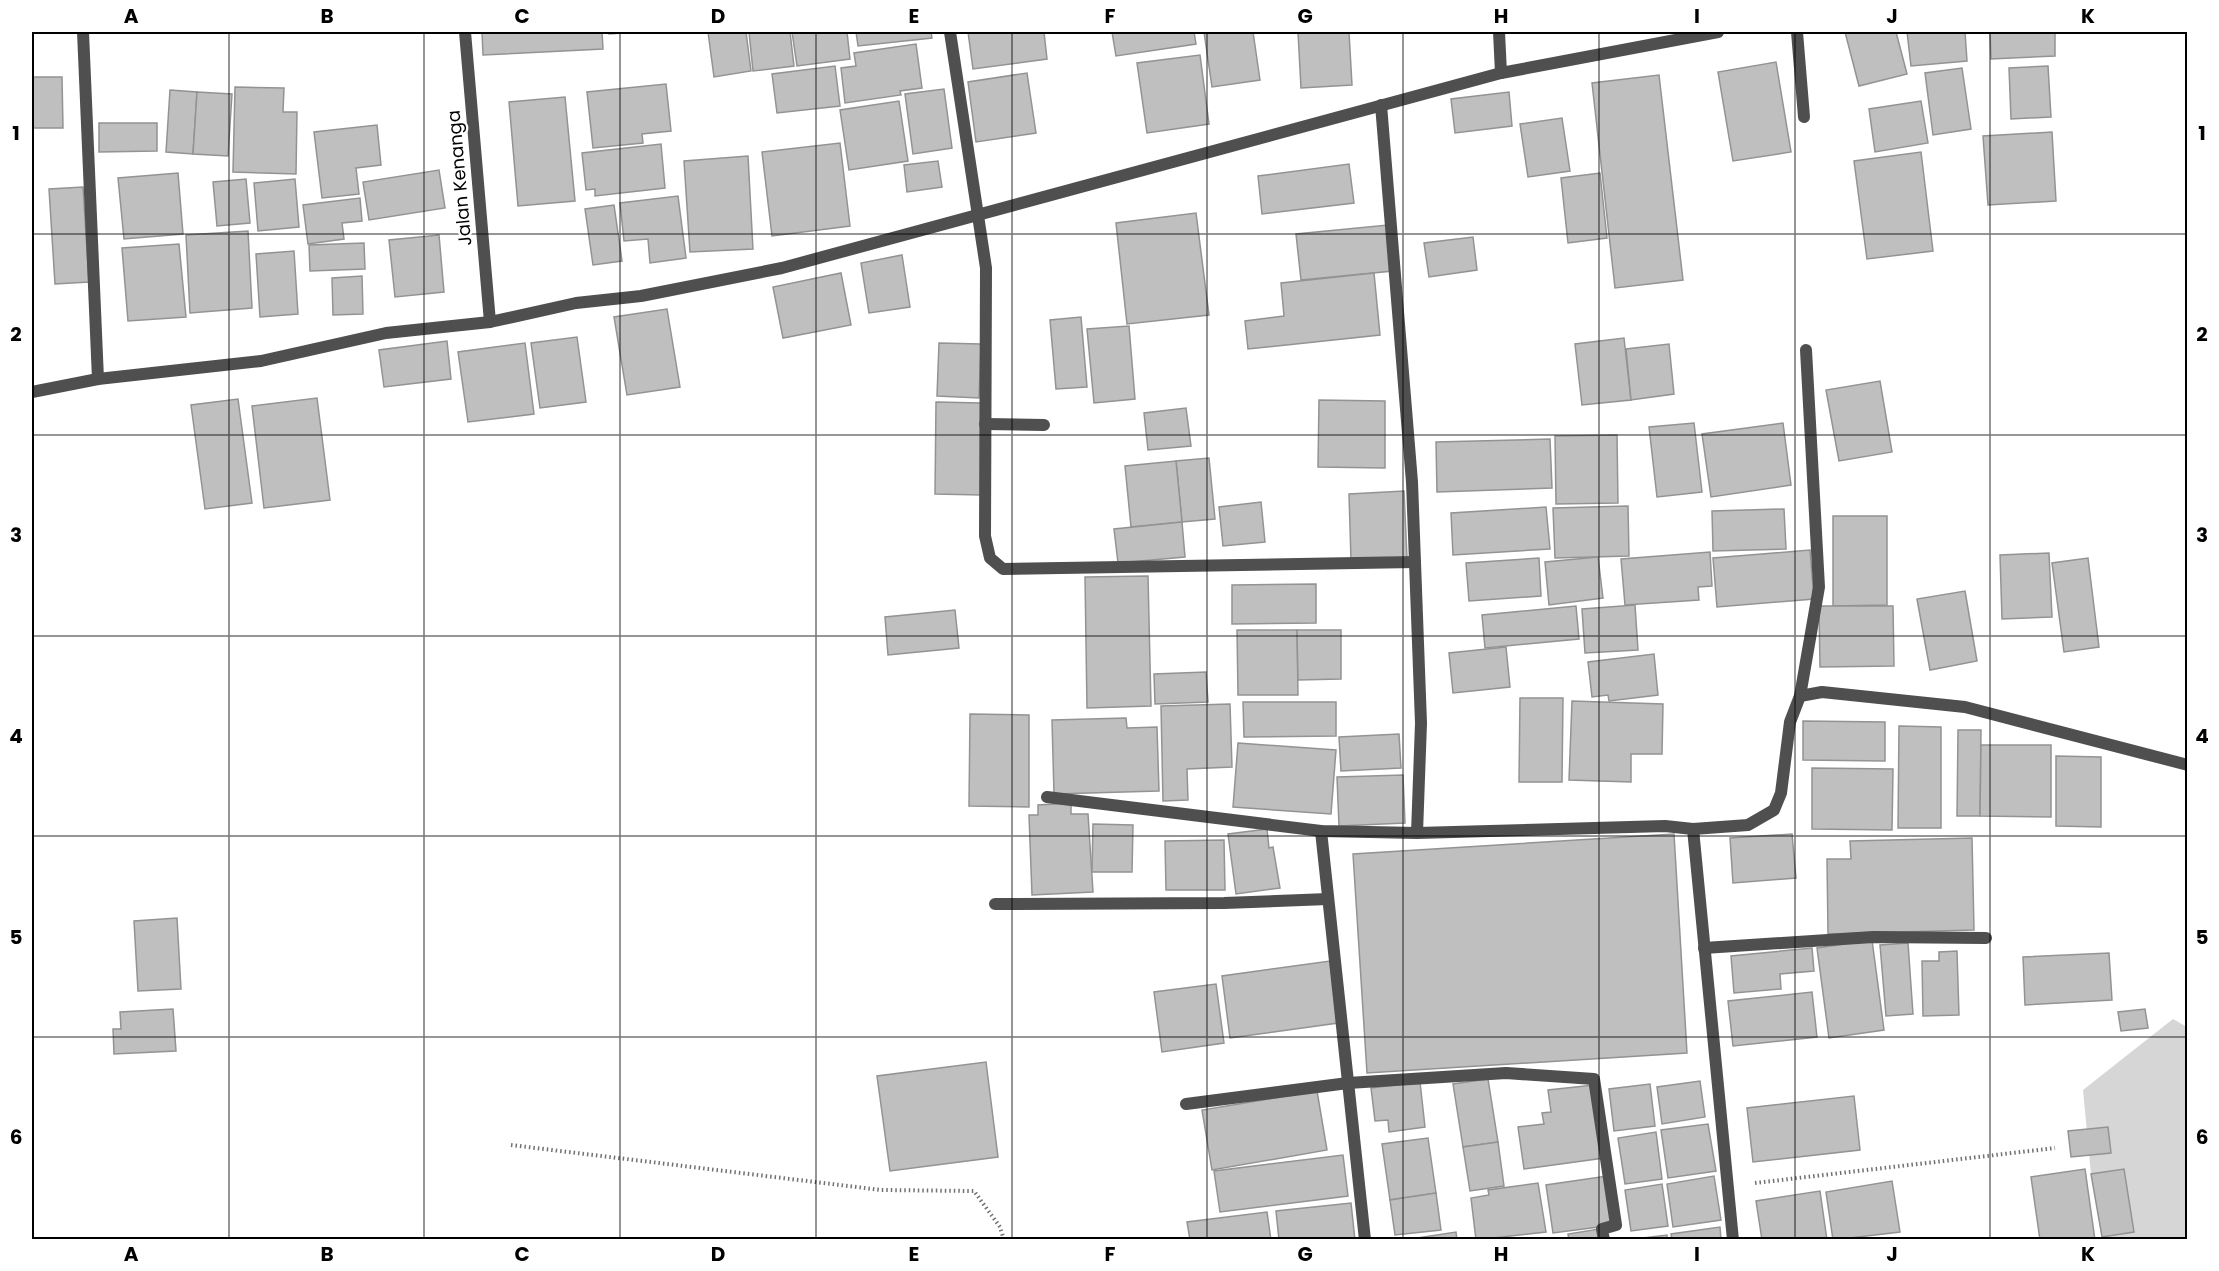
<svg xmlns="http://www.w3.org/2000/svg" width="2219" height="1271" font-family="Poppins,sans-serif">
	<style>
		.green { fill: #d6d6d6 }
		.building { fill: #bfbfbf; stroke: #939393; stroke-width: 1.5 }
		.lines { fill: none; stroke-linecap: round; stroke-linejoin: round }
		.path { stroke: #717171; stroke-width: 4; stroke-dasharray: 1.5 3; stroke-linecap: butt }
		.street { stroke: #4f4f4f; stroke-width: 12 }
		.grid { fill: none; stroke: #000; stroke-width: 1.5; stroke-opacity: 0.55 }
		.labels { text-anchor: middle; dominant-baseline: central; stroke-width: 4.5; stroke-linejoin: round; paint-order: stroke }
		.street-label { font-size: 18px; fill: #000; stroke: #fff }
		.neatline { fill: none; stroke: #000; stroke-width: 2 }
		.grid-label { font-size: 20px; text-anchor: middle; font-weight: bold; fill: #000 }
	</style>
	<rect width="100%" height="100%" fill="#fff"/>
	<!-- green -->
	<polygon class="green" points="2173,1019 2187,1027 2187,1239 2102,1239 2091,1174 2083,1090"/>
	<!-- building -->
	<g class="building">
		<polygon points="482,32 602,32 603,49 483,55"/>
		<polygon points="608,32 638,32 609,34"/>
		<polygon points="708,32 746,32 751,71 714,77"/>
		<polygon points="749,32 790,32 794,66 753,71"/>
		<polygon points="792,32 847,32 850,59 797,66"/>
		<polygon points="856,32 931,32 932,38 858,46"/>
		<polygon points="968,32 1044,32 1047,59 973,69"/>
		<polygon points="1112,32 1194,32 1196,44 1116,56"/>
		<polygon points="1204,32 1253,32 1260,80 1212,87"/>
		<polygon points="1298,32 1349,32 1352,85 1301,88"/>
		<polygon points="1845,32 1896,32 1907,74 1859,86"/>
		<polygon points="1907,32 1965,32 1967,61 1911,66"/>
		<polygon points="1990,32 2055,32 2055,56 1991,59"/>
		<polygon points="916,44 922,88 900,91 901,95 845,103 841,68 856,66 854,53"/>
		<polygon points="1200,55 1209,124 1147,133 1137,63"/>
		<polygon points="1776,62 1791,152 1733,161 1718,72"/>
		<polygon points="835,66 840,106 777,113 772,74"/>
		<polygon points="2048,66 2051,117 2011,119 2009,68"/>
		<polygon points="1962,68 1971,129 1933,135 1925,73"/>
		<polygon points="1027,73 1036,133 976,142 968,82"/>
		<polygon points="1659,75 1683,280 1615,288 1592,83"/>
		<polygon points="32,77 62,77 63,128 32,128"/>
		<polygon points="666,84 671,131 642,134 643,143 593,148 587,92"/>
		<polygon points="235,87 284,88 283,112 297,112 296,174 233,172"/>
		<polygon points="944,89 952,148 913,154 905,94"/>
		<polygon points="170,90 197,92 193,154 166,152"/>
		<polygon points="197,92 232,94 228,156 193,154"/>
		<polygon points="1509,92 1512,126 1455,133 1451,99"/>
		<polygon points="565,97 575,201 518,206 509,102"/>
		<polygon points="899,101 908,161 849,170 840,110"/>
		<polygon points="1921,101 1928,143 1875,152 1869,109"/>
		<polygon points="1562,118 1570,171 1528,177 1520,124"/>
		<polygon points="99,123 157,123 157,151 99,152"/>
		<polygon points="377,125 381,165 356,168 359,194 322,198 314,132"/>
		<polygon points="2052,132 2056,201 1988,205 1983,136"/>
		<polygon points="840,143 850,226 772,236 762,152"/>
		<polygon points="661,144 665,188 595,196 595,189 586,190 582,153"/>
		<polygon points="1921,152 1933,251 1867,259 1854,161"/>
		<polygon points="748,156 753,249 690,252 684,161"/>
		<polygon points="938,161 942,187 907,192 904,165"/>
		<polygon points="1349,164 1354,203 1262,214 1258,176"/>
		<polygon points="439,170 445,208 369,220 363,182"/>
		<polygon points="178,173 183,234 124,239 118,178"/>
		<polygon points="1600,173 1607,238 1568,243 1561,178"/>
		<polygon points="246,179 250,223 217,226 213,182"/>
		<polygon points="295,179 299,227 258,231 254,183"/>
		<polygon points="83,187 89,282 55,284 49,189"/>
		<polygon points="678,196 686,258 650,263 648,239 624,241 620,203"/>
		<polygon points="360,198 362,221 342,223 344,239 308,244 303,205"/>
		<polygon points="614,205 622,261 593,265 585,209"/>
		<polygon points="1196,213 1209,315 1127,324 1116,223"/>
		<polygon points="1388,225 1393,271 1301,280 1296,234"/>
		<polygon points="248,231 252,308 190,313 186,235"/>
		<polygon points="439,235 444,292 395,297 389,240"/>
		<polygon points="1473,237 1477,270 1429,277 1424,243"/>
		<polygon points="364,243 365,269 310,271 309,245"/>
		<polygon points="179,244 186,317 128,321 122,248"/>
		<polygon points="294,251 298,314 260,317 256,254"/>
		<polygon points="902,255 910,307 869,313 861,263"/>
		<polygon points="841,273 851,325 783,338 773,287"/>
		<polygon points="1374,273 1380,335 1248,349 1245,321 1284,316 1281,283"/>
		<polygon points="362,276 363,314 333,315 332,278"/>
		<polygon points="667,309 680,387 627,395 614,317"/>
		<polygon points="1081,317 1087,387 1056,389 1050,320"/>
		<polygon points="1129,326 1135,399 1094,403 1087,329"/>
		<polygon points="577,337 586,402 540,408 531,343"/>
		<polygon points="1624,338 1631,400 1582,405 1575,344"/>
		<polygon points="447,341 451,379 384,387 379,350"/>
		<polygon points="525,343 534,414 468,422 458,352"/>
		<polygon points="939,343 981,344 979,398 937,396"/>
		<polygon points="1669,344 1674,394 1631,400 1626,349"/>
		<polygon points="1880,381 1892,452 1839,461 1826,390"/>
		<polygon points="317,398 330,500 264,508 252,406"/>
		<polygon points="238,399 252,503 205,509 191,405"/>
		<polygon points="1319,400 1385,401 1385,468 1318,467"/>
		<polygon points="936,402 981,403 981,495 935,494"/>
		<polygon points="1186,408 1191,446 1148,450 1144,413"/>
		<polygon points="1694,423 1702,492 1657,497 1649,427"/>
		<polygon points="1783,423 1791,485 1711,497 1702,434"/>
		<polygon points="1617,435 1618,503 1556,504 1555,436"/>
		<polygon points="1550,439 1552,488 1437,492 1436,442"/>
		<polygon points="1209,458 1215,519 1182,522 1176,461"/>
		<polygon points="1176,461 1182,522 1131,527 1125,466"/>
		<polygon points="1404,491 1407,558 1351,560 1349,494"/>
		<polygon points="1261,502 1265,542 1223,546 1219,507"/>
		<polygon points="1628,506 1629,556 1555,558 1553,508"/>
		<polygon points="1546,507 1550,549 1453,555 1451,513"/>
		<polygon points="1784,509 1786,549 1713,551 1712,511"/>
		<polygon points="1833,516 1887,516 1887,605 1833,606"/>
		<polygon points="1182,522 1185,557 1118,563 1114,529"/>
		<polygon points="1810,550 1814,599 1717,607 1713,558"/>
		<polygon points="1710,552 1712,586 1698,587 1699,600 1625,605 1621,559"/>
		<polygon points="2049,553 2052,617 2002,619 2000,555"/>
		<polygon points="1598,557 1603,598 1549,605 1545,562"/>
		<polygon points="1539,558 1541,596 1469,601 1466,563"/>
		<polygon points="2088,558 2099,647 2064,652 2052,563"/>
		<polygon points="1148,576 1151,706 1087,708 1085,577"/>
		<polygon points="1316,584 1316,623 1232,624 1232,585"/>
		<polygon points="1965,591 1977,661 1930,670 1917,599"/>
		<polygon points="1635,605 1638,650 1585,653 1582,609"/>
		<polygon points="1576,606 1579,639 1485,648 1482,615"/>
		<polygon points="1819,606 1893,606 1894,666 1820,667"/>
		<polygon points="955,610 959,648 888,655 885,617"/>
		<polygon points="1237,630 1297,630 1298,695 1238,695"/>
		<polygon points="1297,630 1341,630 1341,679 1298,680"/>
		<polygon points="1506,647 1510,687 1453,693 1449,653"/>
		<polygon points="1654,654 1658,695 1609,701 1608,695 1592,697 1588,662"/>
		<polygon points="1206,672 1208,702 1155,704 1154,674"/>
		<polygon points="1520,698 1563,698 1562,782 1519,782"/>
		<polygon points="1572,701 1663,704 1662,754 1631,754 1631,782 1569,780"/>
		<polygon points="1243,702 1336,702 1336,736 1244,737"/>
		<polygon points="1230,704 1232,767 1187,769 1188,800 1163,801 1161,706"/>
		<polygon points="970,714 1029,715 1029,807 969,806"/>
		<polygon points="1126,718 1127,728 1157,727 1159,791 1054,794 1052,720"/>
		<polygon points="1803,721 1885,722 1885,761 1803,760"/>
		<polygon points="1899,726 1941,727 1941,828 1898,828"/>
		<polygon points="1958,730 1981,730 1980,816 1957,816"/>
		<polygon points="1399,734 1401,768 1341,771 1339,737"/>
		<polygon points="1238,743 1336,750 1331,814 1233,807"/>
		<polygon points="1981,745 2051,745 2051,817 1980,816"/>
		<polygon points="2056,756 2101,757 2101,827 2056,826"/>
		<polygon points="1812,768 1893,769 1892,830 1812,829"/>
		<polygon points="1403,775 1405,823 1339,826 1337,777"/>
		<polygon points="1071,803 1071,814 1088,814 1093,892 1032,895 1029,815 1038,815 1038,805"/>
		<polygon points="1093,824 1133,825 1132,872 1092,872"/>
		<polygon points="1267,829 1269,848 1273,847 1280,888 1236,894 1228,834"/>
		<polygon points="1674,834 1687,1053 1367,1073 1353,854"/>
		<polygon points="1792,834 1796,878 1733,883 1730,838"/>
		<polygon points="1972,838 1974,930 1828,934 1827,859 1851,859 1850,841"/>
		<polygon points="1224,840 1225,890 1166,890 1165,841"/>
		<polygon points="177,918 181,989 138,991 134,921"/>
		<polygon points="1872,940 1884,1030 1829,1038 1817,948"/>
		<polygon points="1908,943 1913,1014 1886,1016 1880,945"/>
		<polygon points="1812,948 1814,971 1780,974 1781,989 1734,993 1731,956"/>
		<polygon points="1957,951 1959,1015 1923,1016 1922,961 1939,961 1939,952"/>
		<polygon points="2109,953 2112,1000 2025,1005 2023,957"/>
		<polygon points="1330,961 1338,1023 1230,1038 1222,976"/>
		<polygon points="1216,984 1224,1043 1162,1052 1154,992"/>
		<polygon points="1812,992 1817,1037 1733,1046 1728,1001"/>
		<polygon points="173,1009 176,1051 114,1054 113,1029 121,1029 120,1012"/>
		<polygon points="2145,1009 2148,1028 2121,1031 2118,1012"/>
		<polygon points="986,1062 998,1157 890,1171 877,1076"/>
		<polygon points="1488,1079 1498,1142 1463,1147 1453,1084"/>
		<polygon points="1700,1081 1705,1117 1662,1124 1657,1087"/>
		<polygon points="1420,1082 1425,1127 1389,1132 1388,1120 1375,1121 1371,1088"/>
		<polygon points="1650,1084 1655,1126 1614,1131 1609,1089"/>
		<polygon points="1594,1085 1604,1158 1524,1169 1518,1127 1544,1124 1542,1113 1551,1112 1548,1090"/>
		<polygon points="1317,1091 1327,1150 1212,1170 1202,1110"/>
		<polygon points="1854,1096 1860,1150 1753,1162 1747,1108"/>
		<polygon points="1708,1124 1716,1171 1668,1178 1661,1130"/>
		<polygon points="2108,1127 2111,1153 2071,1157 2068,1131"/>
		<polygon points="1656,1132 1662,1179 1625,1184 1618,1138"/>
		<polygon points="1428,1138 1436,1193 1390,1200 1382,1144"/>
		<polygon points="1498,1142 1504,1186 1470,1191 1463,1147"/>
		<polygon points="1343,1155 1348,1196 1220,1212 1214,1171"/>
		<polygon points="2085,1169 2095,1240 2040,1240 2031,1177"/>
		<polygon points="2124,1169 2134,1232 2102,1237 2091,1174"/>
		<polygon points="1607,1176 1614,1225 1553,1233 1546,1185"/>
		<polygon points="1714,1176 1721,1220 1673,1227 1667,1184"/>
		<polygon points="1892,1181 1900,1232 1833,1240 1826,1192"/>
		<polygon points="1538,1183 1546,1232 1476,1240 1471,1198 1489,1195 1488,1190"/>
		<polygon points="1662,1184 1668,1226 1631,1231 1625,1190"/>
		<polygon points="1820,1191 1827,1240 1762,1240 1756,1201"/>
		<polygon points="1436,1193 1441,1230 1395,1235 1390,1200"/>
		<polygon points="1351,1203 1355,1240 1279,1240 1276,1211"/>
		<polygon points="1267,1212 1271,1240 1190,1240 1187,1222"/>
		<polygon points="1720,1227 1721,1240 1672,1240 1671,1234"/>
		<polygon points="1599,1229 1601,1240 1569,1240 1568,1234"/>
		<polygon points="1456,1232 1457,1240 1404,1240"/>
		<polygon points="1667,1235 1667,1240 1626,1240"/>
	</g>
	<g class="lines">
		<!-- path -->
		<g class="path">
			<polyline points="511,1145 881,1190 974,1191 1000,1227 1004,1240"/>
			<polyline points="1755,1183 2055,1148"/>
		</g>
		<!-- street -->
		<g class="street">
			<polyline points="83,32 98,379"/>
			<polyline points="465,32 490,322"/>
			<polyline points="950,32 986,268 985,536 990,558 1003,569 1415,562"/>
			<polyline points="1499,32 1501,73"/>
			<polyline points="1797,32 1804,117"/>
			<polyline points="1381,105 1412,482 1421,723 1417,833"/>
			<polyline points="32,392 98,379 261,361 386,333 490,322 576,303 641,296 782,268 1501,73 1718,32"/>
			<polyline points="985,424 1044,425"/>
			<polyline points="1800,696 1819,587 1806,350"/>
			<polyline points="1047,797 1321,831 1417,833 1665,826 1693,829 1733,1240"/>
			<polyline points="1693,829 1748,825 1774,810 1781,793 1790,722 1800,696 1822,692 1965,707 2188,765"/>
			<polyline points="1321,831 1365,1240"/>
			<polyline points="995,904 1224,903 1328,899"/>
			<polyline points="1704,948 1873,937 1986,938"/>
			<polyline points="1186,1104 1348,1083 1506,1073 1594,1079 1616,1225 1602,1229 1604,1240"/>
		</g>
	</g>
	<!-- grid -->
	<path class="grid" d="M229,32v1208M424,32v1208M620,32v1208M816,32v1208M1012,32v1208M1207,32v1208M1403,32v1208M1599,32v1208M1795,32v1208M1990,32v1208M32,234h2156M32,435h2156M32,636h2156M32,836h2156M32,1037h2156"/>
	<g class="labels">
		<!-- street labels -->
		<g class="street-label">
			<text transform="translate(459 178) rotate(-95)">Jalan Kenanga</text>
		</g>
	</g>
	<!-- border -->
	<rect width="2219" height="1271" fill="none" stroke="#ffffff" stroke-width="66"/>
	<rect x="33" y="33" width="2153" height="1205" class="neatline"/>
	<g class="grid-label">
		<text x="131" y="23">A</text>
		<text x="327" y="23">B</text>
		<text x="522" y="23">C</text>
		<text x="718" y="23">D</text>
		<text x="914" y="23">E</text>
		<text x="1110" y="23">F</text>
		<text x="1305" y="23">G</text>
		<text x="1501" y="23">H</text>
		<text x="1697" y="23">I</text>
		<text x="1892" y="23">J</text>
		<text x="2088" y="23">K</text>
		<text x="16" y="140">1</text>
		<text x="2202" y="140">1</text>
		<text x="16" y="341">2</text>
		<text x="2202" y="341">2</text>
		<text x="16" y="542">3</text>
		<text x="2202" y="542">3</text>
		<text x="16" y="743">4</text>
		<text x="2202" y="743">4</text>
		<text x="16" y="944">5</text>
		<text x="2202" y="944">5</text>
		<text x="16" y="1144">6</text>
		<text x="2202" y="1144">6</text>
		<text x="131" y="1261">A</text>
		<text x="327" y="1261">B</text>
		<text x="522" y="1261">C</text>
		<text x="718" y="1261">D</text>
		<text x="914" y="1261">E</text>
		<text x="1110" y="1261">F</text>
		<text x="1305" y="1261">G</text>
		<text x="1501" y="1261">H</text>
		<text x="1697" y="1261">I</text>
		<text x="1892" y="1261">J</text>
		<text x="2088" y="1261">K</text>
	</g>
</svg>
